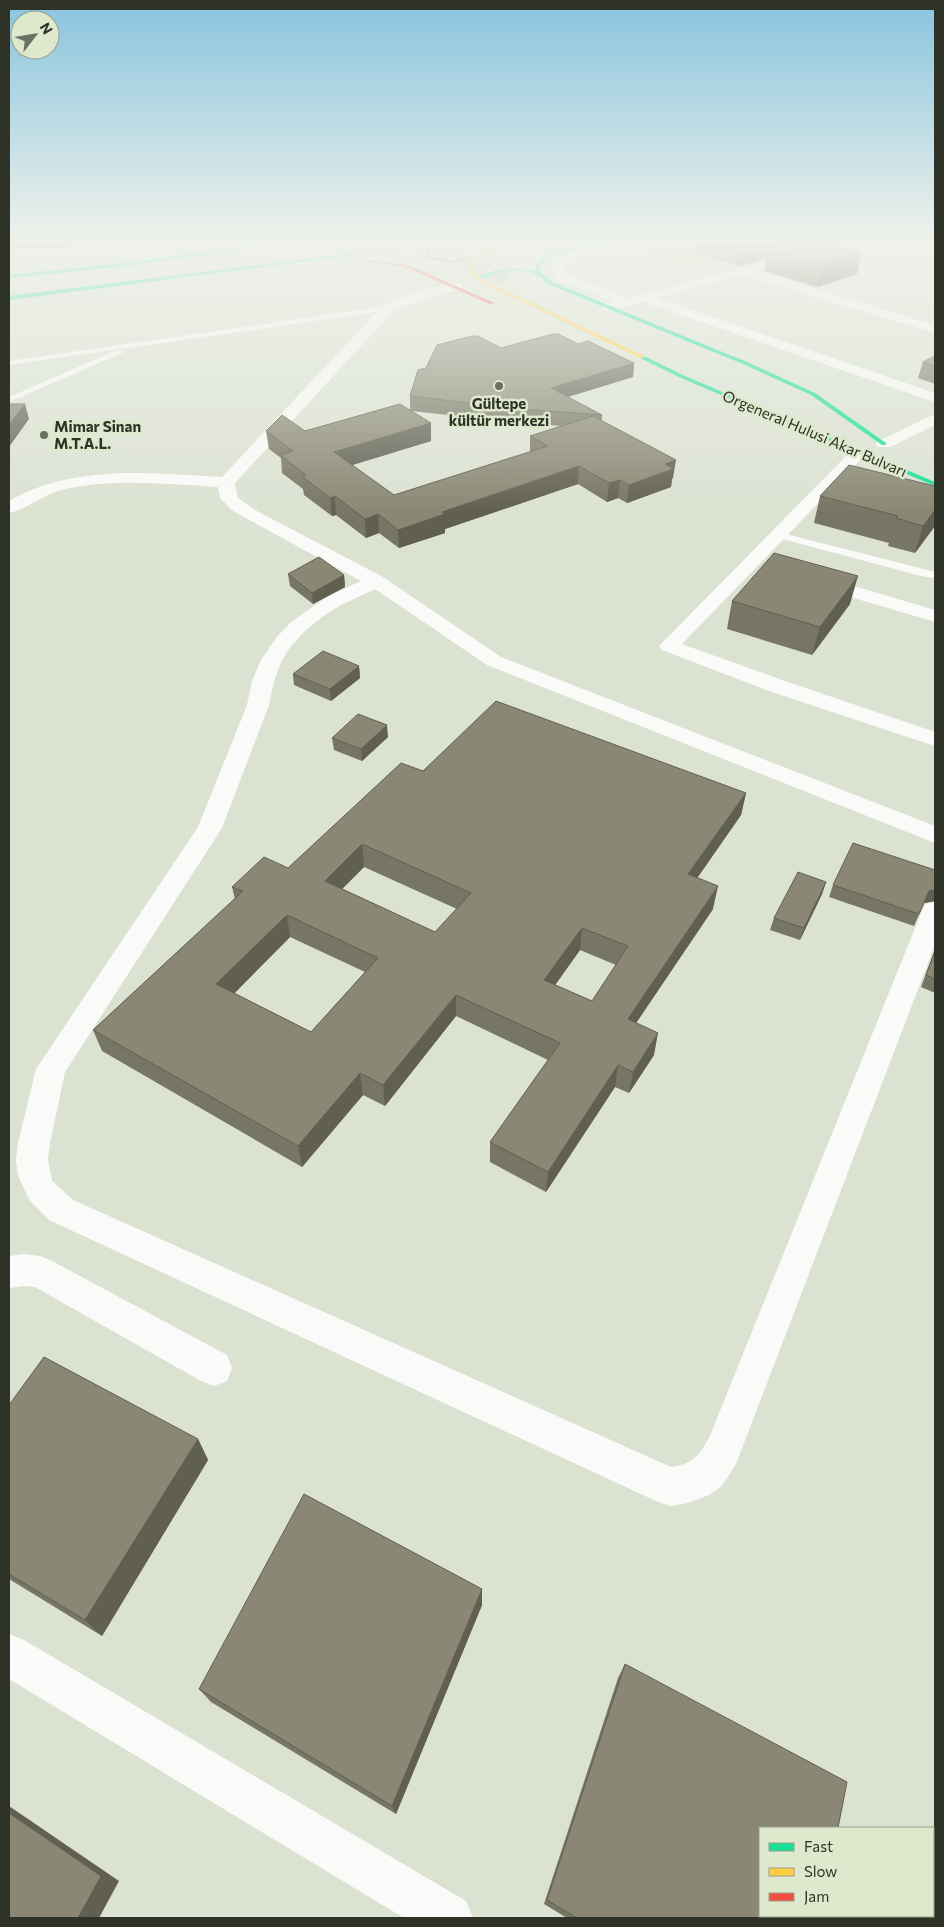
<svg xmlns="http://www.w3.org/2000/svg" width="944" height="1927" font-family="Commissioner,sans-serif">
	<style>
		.green { fill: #e0cdb5 }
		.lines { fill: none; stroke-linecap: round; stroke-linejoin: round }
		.primary-tunnel { stroke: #b9bfb0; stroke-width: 13; stroke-dasharray: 13 7; stroke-linecap: butt }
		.lane { fill: #fafbf8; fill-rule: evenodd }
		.street { fill: #fafbf8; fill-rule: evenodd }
		.fast { fill: #16e098; fill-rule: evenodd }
		.slow { fill: #ffcf43; fill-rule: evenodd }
		.jam { fill: #f24e42; fill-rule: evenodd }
		.wall { fill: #777564; fill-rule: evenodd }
		.shaded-wall { fill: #615f51 }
		.building { fill: #8a8874; stroke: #615f51; fill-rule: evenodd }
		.poi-dot { fill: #6b7063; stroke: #dee8cc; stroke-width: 2 }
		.labels { text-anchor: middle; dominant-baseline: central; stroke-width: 5; stroke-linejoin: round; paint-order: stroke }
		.far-poi-label { font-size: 15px; font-weight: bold; fill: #2e3227; stroke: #dee8cc }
		.far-street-label { font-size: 15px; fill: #2e3227; stroke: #dee8cc }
	</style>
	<rect width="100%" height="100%" fill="#dce2d2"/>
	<!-- green -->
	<polygon class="green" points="693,243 731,261 684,271 643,251"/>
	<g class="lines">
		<!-- primary-tunnel -->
		<polyline class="primary-tunnel" points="420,243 507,279"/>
		<!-- lane -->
		<g class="lane">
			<polygon points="388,306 392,308 391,310 9,365 9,361"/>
			<polygon points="117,350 124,352 9,402 9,397"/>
			<polygon points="778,532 935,572 935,578 921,576 775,537 775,533"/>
		</g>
		<!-- street -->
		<g class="street">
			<path d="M617,243h23l-6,4 -59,11 -9,4 -5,5 6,7 61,24 205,-55h19l-2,2 -93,26 178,54v8l-192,-58 -86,23 278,95v9l-292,-100 -34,9 -5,-1 -2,-3 2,-3 10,-2 -55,-22 -11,-13c15,-20 46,-20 69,-24z"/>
			<polygon points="905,243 921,243 935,249 935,257 907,245"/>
			<path d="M456,283l4,1 2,3 -2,3 -32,7 -35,14 -158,172 3,15 17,12 128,67 118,80 434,169v17l-448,-178 -112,-76 -34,16 -19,12 -17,14 -14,15 -9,14 -8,21 -5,24 -47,123 -157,244 -15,71 -2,17 4,21 21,19 598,267c21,-3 27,-10 38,-29l213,-527 4,-7 9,-2v43l-199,519 -14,22 -13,9 -21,8 -18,3 -14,-5 -607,-281 -19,-19 -12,-25 -2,-16 2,-17 18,-74 162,-242 49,-122 5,-24 9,-21 15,-22 15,-16 36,-25 34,-16 -128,-70 -13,-13 -2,-11c-52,-3 -106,-9 -157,3 -18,5 -34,19 -52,23v-12c66,-37 140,-28 213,-24l161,-172 36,-14z"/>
			<polygon points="935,414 935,425 890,447 878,447 876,444 878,441"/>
			<polygon points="859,447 865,449 867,452 865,455 682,644 785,681 935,732 935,746 769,691 662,650 659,646 853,449"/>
			<polygon points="817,575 935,610 935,622 810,585 807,581 810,577"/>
			<polygon points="24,1254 40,1256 52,1261 227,1355 232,1368 227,1381 214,1386 201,1381 35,1287 24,1286 9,1288 9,1256"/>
			<polygon points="9,1634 24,1640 466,1901 473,1918 404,1918 9,1679"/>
		</g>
		<!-- fast -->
		<g class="fast">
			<polygon points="276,243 287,243 120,267 9,278 9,275 120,263"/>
			<path d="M596,243h10c-23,11 -43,1 -66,23l1,7 13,10 193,79 68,31 71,50v2h-4l-71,-50 -68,-31 -193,-79c-4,-3 -8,-7 -13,-10 -17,-10 -42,-1 -59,6l-3,-2c18,-12 41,-11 61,-8l-1,-6c17,-16 39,-19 61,-22z"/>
			<polygon points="353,253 355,255 9,300 9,296"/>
			<polygon points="642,355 685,376 935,482 935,486 681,378 640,358"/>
		</g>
		<!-- slow -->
		<path class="slow" d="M531,243h14c-22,10 -53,-1 -72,21v7l13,10 158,75v2h-4l-158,-75 -15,-11c1,-25 45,-27 64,-29z"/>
		<!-- jam -->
		<g class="jam">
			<polygon points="427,243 438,243 440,245 429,252 430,256 448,261 477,257 479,258 448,263 426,258 424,251 435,245 353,255 351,254"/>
			<polygon points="369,260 408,265 495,303 490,304 405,267 371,262"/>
		</g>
	</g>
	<!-- wall -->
	<g class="wall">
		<polygon points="9,243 73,243 69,248 9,248"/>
		<polygon points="697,243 831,243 862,252 857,274 817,287 764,271 766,259 740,266 696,252"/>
		<path d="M578,344l56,19 -1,14 -65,20 34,18v6l71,57 -1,1 -1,8 -44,16 -9,-5 -11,4 -29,-18 -133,45v4l-46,15 -20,-15 -13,5 -30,-23 -4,1 -28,-21 -1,-6 -21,-16 -1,-15 -12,-9 -3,-18h39l105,-21v-14l91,-48zM411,411l66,7 1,2 84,6 -32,10v16l-136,43 -42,-30 79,-24v-18z"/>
		<polygon points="935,356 935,384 918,378 923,362"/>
		<polygon points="935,486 935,526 915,553 888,546 889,543 814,523 820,496"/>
		<polygon points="288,574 344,575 345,587 313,604 290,586"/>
		<polygon points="732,601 850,604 812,655 727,629"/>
		<polygon points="359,666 360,678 331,701 294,685 293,674"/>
		<polygon points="388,737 362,761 334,750 332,738"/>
		<path d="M423,771l323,22 -5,22 -44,63 16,31 -77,114 18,32 -25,38 -14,-6 -69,105 -56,-30v-20l58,-82 -92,-44 -71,90 -22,-11 -61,72 -200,-116 -9,-21 142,-131 -3,-12 56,-19zM364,867l93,42 -22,23 -93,-43zM290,937l75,35 -54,60 -77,-39zM580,950l36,15 -24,36 -37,-16z"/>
		<polygon points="935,870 935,901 924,903 914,926 829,897 833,885"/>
		<polygon points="826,882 822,894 800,940 770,930 774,918"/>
		<polygon points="935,949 935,993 921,987"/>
		<polygon points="9,1405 198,1439 208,1460 102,1636 9,1579"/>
		<polygon points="482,1589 482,1605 396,1814 211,1702 199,1689"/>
		<polygon points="625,1664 820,1918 567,1918 544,1904 618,1678"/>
	</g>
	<!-- shaded-wall -->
	<g class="shaded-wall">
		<polygon points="68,243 73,243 69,248"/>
		<polygon points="750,243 792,243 767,249 766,259 740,266 743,245"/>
		<polygon points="862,252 857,274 817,287 822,265"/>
		<polygon points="634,363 633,377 550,402 551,388"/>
		<polygon points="25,404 29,419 9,447 9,425"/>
		<polygon points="431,423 431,441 336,470 334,452"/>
		<polygon points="676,460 673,478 672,479 671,487 627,503 629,485 665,464"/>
		<polygon points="579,466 578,484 445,529 445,533 399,548 398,530 442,512"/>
		<polygon points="620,480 618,498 607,502 609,483"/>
		<polygon points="335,496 336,515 332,516 330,498"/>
		<polygon points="935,510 935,526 915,553 923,526"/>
		<polygon points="378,514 379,533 366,538 365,519"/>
		<polygon points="344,575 345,587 313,604 312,593"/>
		<polygon points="858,576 850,604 812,655 820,627"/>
		<polygon points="359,666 360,678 331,701 330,689"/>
		<polygon points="387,725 388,737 362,761 361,749"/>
		<polygon points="746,793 741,815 684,897 688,874"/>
		<polygon points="362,844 364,867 328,903 325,881"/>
		<polygon points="826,882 822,894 800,940 804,928"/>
		<polygon points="718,886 713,909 624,1041 628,1019"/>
		<polygon points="935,890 935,901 924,903 914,926 929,891"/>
		<polygon points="287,915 290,937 222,1006 216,984"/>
		<polygon points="582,928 580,950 543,1002 544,980"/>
		<polygon points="456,995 456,1016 385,1106 383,1085"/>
		<polygon points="658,1033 654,1055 629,1093 633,1072"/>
		<polygon points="618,1065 615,1087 546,1192 548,1172"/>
		<polygon points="360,1073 363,1095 302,1167 298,1146"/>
		<polygon points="198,1439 208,1460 102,1636 85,1620"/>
		<polygon points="482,1589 482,1605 396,1814 392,1806"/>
		<polygon points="9,1806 119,1881 99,1918 78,1918 9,1813"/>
	</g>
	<!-- building -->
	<g class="building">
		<polygon points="738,243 750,243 743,245"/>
		<polygon points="792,243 831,243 862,252 822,265 767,249"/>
		<polygon points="553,334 558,334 578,344 588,341 634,363 551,388 602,415 478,406 477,404 410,396 418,370 426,368 437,345 472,336 478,336 501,348"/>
		<polygon points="935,356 935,366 923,362"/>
		<polygon points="9,404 25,404 9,425"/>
		<polygon points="400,404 431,423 334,452 394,495 548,446 530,436 593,416 676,460 665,464 673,469 629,485 620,480 609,483 579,466 442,512 445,514 398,530 378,514 365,519 335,496 330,498 302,476 306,475 280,455 293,451 266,431 282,415 305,431"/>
		<polygon points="849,465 935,486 935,510 923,526 896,518 898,516 820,496"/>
		<polygon points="774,553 858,576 820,627 732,601"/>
		<polygon points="319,557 344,575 312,593 288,574"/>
		<polygon points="323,651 359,666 330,689 293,674"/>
		<path d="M496,701l250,92 -58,81 30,12 -90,133 30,14 -25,39 -15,-7 -70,107 -58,-30 70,-99 -104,-48 -73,90 -23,-12 -62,73 -205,-116 150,-139 -11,-4 32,-30 24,11 113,-105 22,8zM362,844l109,49 -36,39 -110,-51zM287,915l91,43 -67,74 -95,-48zM582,928l46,18 -36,55 -48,-21z"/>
		<polygon points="358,714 387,725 361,749 332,738"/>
		<polygon points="853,843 935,870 935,890 929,891 919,914 833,885"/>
		<polygon points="798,872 826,882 804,928 774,918"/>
		<polygon points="935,951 935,979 926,975"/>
		<polygon points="44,1357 198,1439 85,1620 9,1574 9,1405"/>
		<polygon points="304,1494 482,1589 392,1806 199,1689"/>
		<polygon points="625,1664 847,1782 838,1828 760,1828 760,1916 820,1916 820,1918 577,1918 547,1900"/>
		<polygon points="9,1813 101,1876 78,1918 9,1918"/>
	</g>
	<!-- sky -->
	<linearGradient id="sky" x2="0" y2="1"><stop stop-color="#89c4df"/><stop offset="0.47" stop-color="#eff2eb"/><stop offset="1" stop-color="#eff2eb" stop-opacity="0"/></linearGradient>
	<rect width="944" height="513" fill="url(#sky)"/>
	<!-- markers -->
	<g class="poi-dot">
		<circle cx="499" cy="386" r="5"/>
		<circle cx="44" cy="435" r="5"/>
	</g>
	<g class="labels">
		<!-- far-poi labels -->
		<g class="far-poi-label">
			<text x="499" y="403">Gültepe<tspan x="499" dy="17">kültür merkezi</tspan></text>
			<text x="54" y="426" text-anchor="start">Mimar Sinan<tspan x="54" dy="17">M.T.A.L.</tspan></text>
		</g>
		<!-- far-street labels -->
		<g class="far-street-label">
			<text transform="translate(815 433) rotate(23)">Orgeneral Hulusi Akar Bulvarı</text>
		</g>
	</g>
	<!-- border -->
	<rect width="944" height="1927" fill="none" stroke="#2e3227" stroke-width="20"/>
	<!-- legend -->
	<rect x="759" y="1827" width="175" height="90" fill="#dee8cc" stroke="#989f8a"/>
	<rect x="769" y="1843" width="25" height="8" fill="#16e098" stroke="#989f8a"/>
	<text x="804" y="1852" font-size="15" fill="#2e3227">Fast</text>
	<rect x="769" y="1868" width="25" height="8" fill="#ffcf43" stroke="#989f8a"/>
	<text x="804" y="1877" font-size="15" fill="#2e3227">Slow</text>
	<rect x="769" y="1893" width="25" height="8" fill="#f24e42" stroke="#989f8a"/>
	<text x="804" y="1902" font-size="15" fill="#2e3227">Jam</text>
	<!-- north arrow -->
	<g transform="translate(35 35) rotate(59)"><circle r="24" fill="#dee8cc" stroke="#989f8a"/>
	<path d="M0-4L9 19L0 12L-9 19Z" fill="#6b7063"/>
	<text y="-8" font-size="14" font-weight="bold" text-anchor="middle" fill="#2e3227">N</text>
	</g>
</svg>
